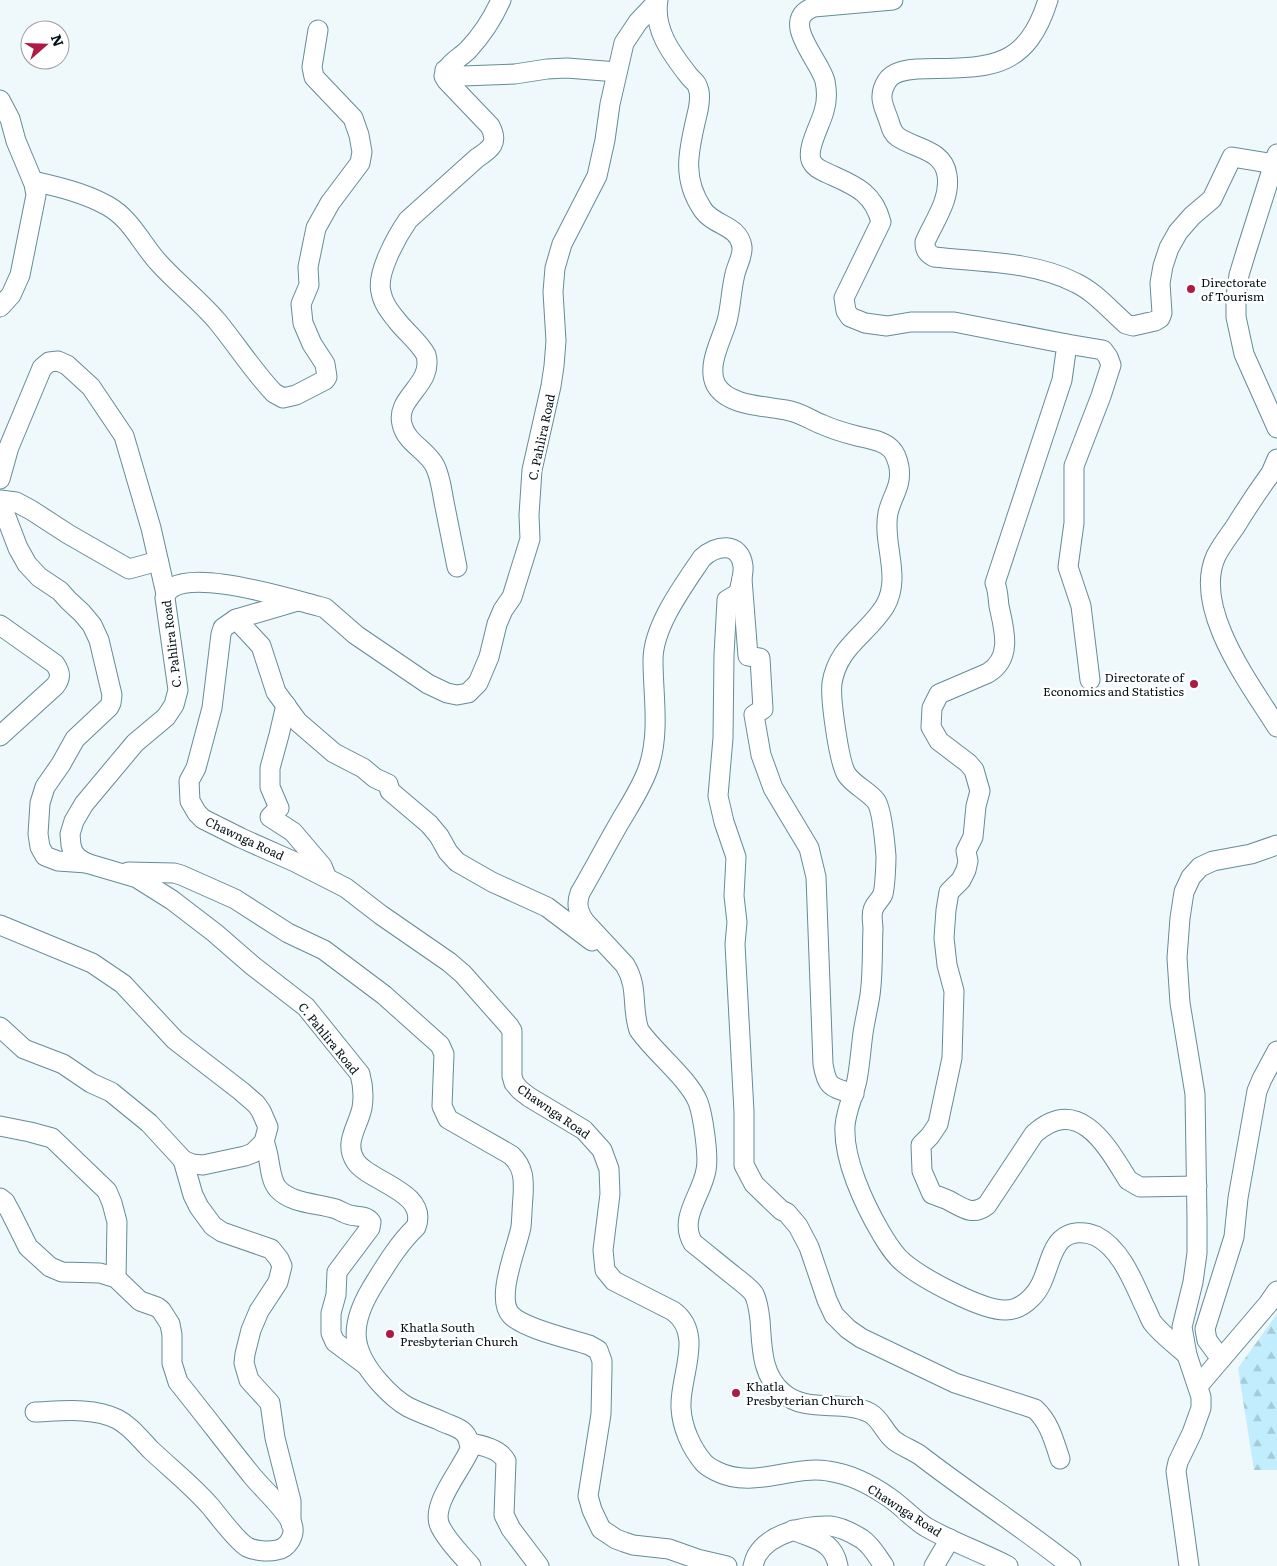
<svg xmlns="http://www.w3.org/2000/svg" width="1277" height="1566" font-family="Literata,serif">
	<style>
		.forest { fill: url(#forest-firs) }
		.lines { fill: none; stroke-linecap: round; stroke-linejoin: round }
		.minor-casing { stroke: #648c9a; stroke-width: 21 }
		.minor { stroke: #fff; stroke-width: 19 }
		.poi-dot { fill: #ae1a43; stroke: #fff; stroke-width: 2 }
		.labels { text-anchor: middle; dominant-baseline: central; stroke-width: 5; stroke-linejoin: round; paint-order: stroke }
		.poi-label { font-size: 12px; fill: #031015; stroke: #fff; text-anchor: start }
		.street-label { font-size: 12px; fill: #031015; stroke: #fff }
	</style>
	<defs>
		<pattern id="forest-firs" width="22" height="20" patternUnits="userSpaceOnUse" patternTransform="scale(1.25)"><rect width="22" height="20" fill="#c2edfd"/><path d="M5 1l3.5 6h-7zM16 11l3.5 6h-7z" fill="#a5cad8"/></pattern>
	</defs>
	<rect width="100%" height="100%" fill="#eff8fb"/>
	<!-- forest -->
	<polygon class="forest" points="1277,1314 1277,1470 1254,1470 1238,1368"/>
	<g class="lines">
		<defs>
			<g id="minor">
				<path d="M658,0c-5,29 13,53 31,76 7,8 7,5 10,15 2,10 -1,19 -3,28 -8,34 -14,60 7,91 11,16 36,15 39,37 1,9 -5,18 -7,27 -4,16 -4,32 -8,47 -5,18 -21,45 -11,64 12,21 49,21 70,25 13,2 23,9 35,14 11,5 24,9 36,12 11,3 27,4 35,14 3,3 6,12 7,17 3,20 -7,28 -11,46 -6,30 14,64 -3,93 -18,29 -47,40 -53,77 -2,15 7,81 15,92 8,11 21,16 29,26 6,8 9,43 10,55 0,9 -1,30 -3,38 -3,7 -8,9 -10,16 -2,6 0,13 0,19 -1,22 0,45 -3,66 -2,13 -5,25 -7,38 -2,15 -3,31 -6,47 -3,15 -11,30 -12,46 -2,33 19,78 36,107 6,10 13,22 23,30 18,15 78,48 102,47 10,0 18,-5 25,-12 17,-16 16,-44 30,-58 9,-9 24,-9 35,-4 25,13 37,45 48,69 1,1 7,16 8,17 9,12 24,23 35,33"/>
				<path d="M893,0l-79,7c-36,13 6,53 11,74 2,10 2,21 -1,30 -3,13 -19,39 -12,51 3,6 9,8 15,11 26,12 46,18 54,49l-37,76 2,13 4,6 15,6 22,3 24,-4h43l113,22 -5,36 -67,203c3,7 3,15 4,23 5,23 14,52 -11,67l-49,21 -7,14 -1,19 8,14 29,22 6,7 6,21 -4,15 -3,31 -7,14 2,10 -2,9 -5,10 -12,12 -3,18 -2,28 3,27 7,26 -2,67 -14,66 -8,12 -9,9 1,26 10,23c6,2 11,4 16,6 14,7 24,17 39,5l47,-71c45,-40 73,12 94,46l12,7 57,-1"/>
				<path d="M1048,0c-23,74 -64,67 -130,69 -11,1 -25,2 -31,12 -10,16 -3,25 2,40 2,6 3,12 9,16 17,12 45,12 49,38 4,24 -13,46 -22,67 0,8 2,11 9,15 46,5 99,4 142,26 19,9 34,27 50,41l7,2 22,-5 5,-3 2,-5 -2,-30 3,-17 6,-18 9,-16 14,-16 20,-17 20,-42 42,7"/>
				<polyline points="445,70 463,76 515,74 547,69 567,68 617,72"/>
				<polyline points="0,100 10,119 16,141 34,184 36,195 20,275 11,295 0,307"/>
				<polyline points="1277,154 1246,252 1239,275 1236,297 1236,317 1244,354 1277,428"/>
				<path d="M33,181c26,6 52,12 75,25 23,13 33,37 50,56 19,21 41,38 59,59 19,23 36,50 57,72l9,5 13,-3 29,-15 2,-3 -2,-13 -13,-20 -9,-21 -2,-19 8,-19 -1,-18 8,-39 14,-25 30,-40 2,-11 -3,-17 -6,-17 -39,-41 -2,-10 6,-37"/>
				<polyline points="1067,344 1103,350 1108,357 1111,365 1101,396 1074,466 1074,523 1068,567 1081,606 1090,680"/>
				<path d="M1277,459l-6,14c-13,18 -25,36 -36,54 -7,10 -14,19 -19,29 -24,52 34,128 61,171"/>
				<polyline points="0,479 9,447 42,368 49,362 58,361 67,365 91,387 124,436 151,528 166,594"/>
				<polyline points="0,500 16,502 31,510 68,534 129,569 158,561"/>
				<polyline points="0,501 18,548 27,564 39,577 60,591 68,600 82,613 92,625 99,640 112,695 111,703 109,707 75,739 61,764 45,787 40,803 38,834 40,847 45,856 58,861 87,863"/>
				<path d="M457,567c-4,-20 -8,-40 -12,-60 -3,-14 -4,-29 -10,-41 -8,-16 -29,-23 -33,-42 -7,-27 32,-39 24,-69 -6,-12 -19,-22 -28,-33 -7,-9 -15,-18 -17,-30 -5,-19 16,-56 27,-72l69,-62c14,-9 22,-15 13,-32l-43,-45 -3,-5c3,-12 16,-18 24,-26 14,-15 25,-32 33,-50"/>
				<path d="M742,579l6,77 12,2 3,51 -9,6 7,40 12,33 36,60 7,29 7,187c4,24 8,23 31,30"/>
				<path d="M298,601l-62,18 -13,9 -2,6 -9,74 -16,60 -7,13 1,20 7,12 6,6 38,19 54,24 51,26 35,27 68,47 14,12 46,52 3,5v45l2,7 6,7 9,7 55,33 18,20 7,19 1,25 -7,56 2,20 9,11 59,30c32,23 6,66 8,97 1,19 10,40 23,55 3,3 8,6 12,8 37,19 75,-6 112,0 22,3 45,15 62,27 13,9 23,21 36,29 26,15 55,25 82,39"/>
				<polyline points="236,619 261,646 276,692 298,722 334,753 363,768 375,778 388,784 390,791 429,824 439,836 448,852 457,862 492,882 547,907 592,941"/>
				<path d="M0,625l55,39c6,9 6,14 0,22l-55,50"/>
				<polyline points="286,705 279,735 270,768 270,787 279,808 270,817 293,832 322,866 326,876"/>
				<path d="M128,872l46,1 7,2 54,24 53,34 36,17 60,45 56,50 4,9 -2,52 6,13 63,36c13,12 13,25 12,42 -1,10 -1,20 -2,30 -4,21 -26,71 -10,88 13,14 60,24 78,30l9,5 4,11v7l-1,46 -13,82 4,14 9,19 15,10 8,3 9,3 36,4 28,10 30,7"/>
				<polyline points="0,925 92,963 123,984 175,1040 241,1091 256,1104 261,1111 268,1127 264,1142 253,1153 245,1156 203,1165 192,1164 183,1160 149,1123 111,1092 91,1083 63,1064 24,1049 0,1027"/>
				<polyline points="0,1126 30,1132 52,1138 107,1191 112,1203 117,1222 116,1278"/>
				<path d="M264,1142c7,14 4,36 14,47 14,15 39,14 58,20 5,2 9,5 14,6 7,2 16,0 21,7l-1,6 -33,44 -1,23 -5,18v20l4,9 31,23"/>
				<polyline points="183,1160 193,1195 199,1207 213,1226 222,1232 271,1249 279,1259 282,1266 278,1282 259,1311 251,1330 245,1354 244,1363 249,1380 270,1403 275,1438 291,1501 291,1524"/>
				<path d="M0,1198l5,4 6,11 17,34 22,20 12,5 38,1 16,5 24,23 17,6 4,3 9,14 2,11v28l6,19c25,31 50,64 75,95 11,13 33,33 39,47 4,11 -4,24 -15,26 -9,2 -22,1 -30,-3 -10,-6 -28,-30 -36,-40 -18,-21 -40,-38 -60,-57 -11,-11 -20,-24 -34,-31 -24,-12 -56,-8 -82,-7"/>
				<polyline points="1221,1359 1207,1340 1205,1329 1234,1237 1238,1198 1257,1091 1262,1079 1277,1051"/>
				<polyline points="1198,1386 1268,1304 1277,1291"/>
				<path d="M469,1443c13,2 31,6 37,18l-2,54 7,14 28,37"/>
				<path d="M1060,1459c-6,-18 -10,-36 -25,-50l-80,-26 -94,-45 -13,-9 -14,-14 -7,-15 -18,-53 -11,-21 -11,-13 -6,-3 -27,-26 -10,-19v-53l-9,-168 2,-22 -3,-26 2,-39 -12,-35 -6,-26 5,-58 1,-83 3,-55 12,-7c1,-8 5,-19 4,-27 -3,-25 -27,-21 -41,-8 -18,27 -49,68 -49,102 0,35 7,71 -4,106 -6,19 -18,37 -28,54 -14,24 -27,49 -41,73 -4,11 -2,19 5,29l40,43c14,23 6,42 14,65 15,22 50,49 59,72 5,13 11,55 8,68 -4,25 -28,48 -13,73 14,11 27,22 41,33 7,6 15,11 20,18 4,8 5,17 6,26 2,26 1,55 23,73 24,21 60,6 87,20 12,7 14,20 25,28 8,6 18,9 26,15 49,38 101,71 150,110"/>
				<path d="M793,1530c22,10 40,10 45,36"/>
				<path d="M471,1566c-10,-12 -24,-25 -31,-40 -10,-21 22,-57 30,-77 -1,-22 -16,-21 -31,-29 -10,-4 -21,-8 -31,-13 -11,-6 -21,-16 -29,-25 -29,-33 -29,-57 -8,-93 13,-21 27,-45 45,-62 13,-35 -46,-45 -60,-65 -13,-19 2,-35 6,-54 2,-12 1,-23 -2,-34l-54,-67 -53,-41 -38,-33 -43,-33 -35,-22 -51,-15 -8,-5 -5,-6 -2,-7 -1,-11 4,-13 10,-17 51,-61 31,-26 8,-12 4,-15 -13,-92c6,-37 129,2 153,8l7,2 31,27 72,49 19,9 10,2 11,-2 10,-10 11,-26 8,-33 6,-14 9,-13 18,-58 -1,-24 3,-45 19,-84 3,-20 2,-25 -3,-49 2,-24 7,-24 35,-68 8,-36 5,-36 14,-61 14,-21 18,-19"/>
				<path d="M753,1566c1,-3 2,-8 4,-11 13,-22 49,-30 73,-29 10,1 24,8 32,13 10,7 15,17 22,27"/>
				<polyline points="934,1566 950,1539"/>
				<polyline points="1189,1566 1176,1471 1178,1462 1192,1433 1201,1408 1201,1397 1187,1355 1182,1327 1193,1282 1197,1253 1197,1218 1195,1094 1180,1003 1177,958 1180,918 1184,892 1191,877 1200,867 1213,861 1251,854 1277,845"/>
			</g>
		</defs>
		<!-- minor casing -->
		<use href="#minor" class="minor-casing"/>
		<!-- minor -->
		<use href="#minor" class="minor"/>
	</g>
	<!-- markers -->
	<g class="poi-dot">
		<circle cx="1191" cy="289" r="5"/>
		<circle cx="1194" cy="684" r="5"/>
		<circle cx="390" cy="1334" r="5"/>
		<circle cx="736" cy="1393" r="5"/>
	</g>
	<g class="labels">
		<!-- poi labels -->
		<g class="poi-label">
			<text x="1201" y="282">Directorate<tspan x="1201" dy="14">of Tourism</tspan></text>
			<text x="1184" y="677" text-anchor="end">Directorate of<tspan x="1184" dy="14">Economics and Statistics</tspan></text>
			<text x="400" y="1327">Khatla South<tspan x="400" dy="14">Presbyterian Church</tspan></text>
			<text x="746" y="1386">Khatla<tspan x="746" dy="14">Presbyterian Church</tspan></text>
		</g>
		<!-- street labels -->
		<g class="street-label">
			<text transform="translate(541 437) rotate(-78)">C. Pahlira Road</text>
			<text transform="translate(171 644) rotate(-97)">C. Pahlira Road</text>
			<text transform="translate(245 838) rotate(25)">Chawnga Road</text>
			<text transform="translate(329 1038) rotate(51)">C. Pahlira Road</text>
			<text transform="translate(554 1111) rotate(35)">Chawnga Road</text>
			<text transform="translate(905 1510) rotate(33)">Chawnga Road</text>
		</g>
	</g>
	<!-- north arrow -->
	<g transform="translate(45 45) rotate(70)"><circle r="24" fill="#ffffff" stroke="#9a9fa1"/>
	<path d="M0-4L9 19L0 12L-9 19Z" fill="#ae1a43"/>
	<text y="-8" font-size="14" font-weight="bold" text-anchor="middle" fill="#031015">N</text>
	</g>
</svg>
